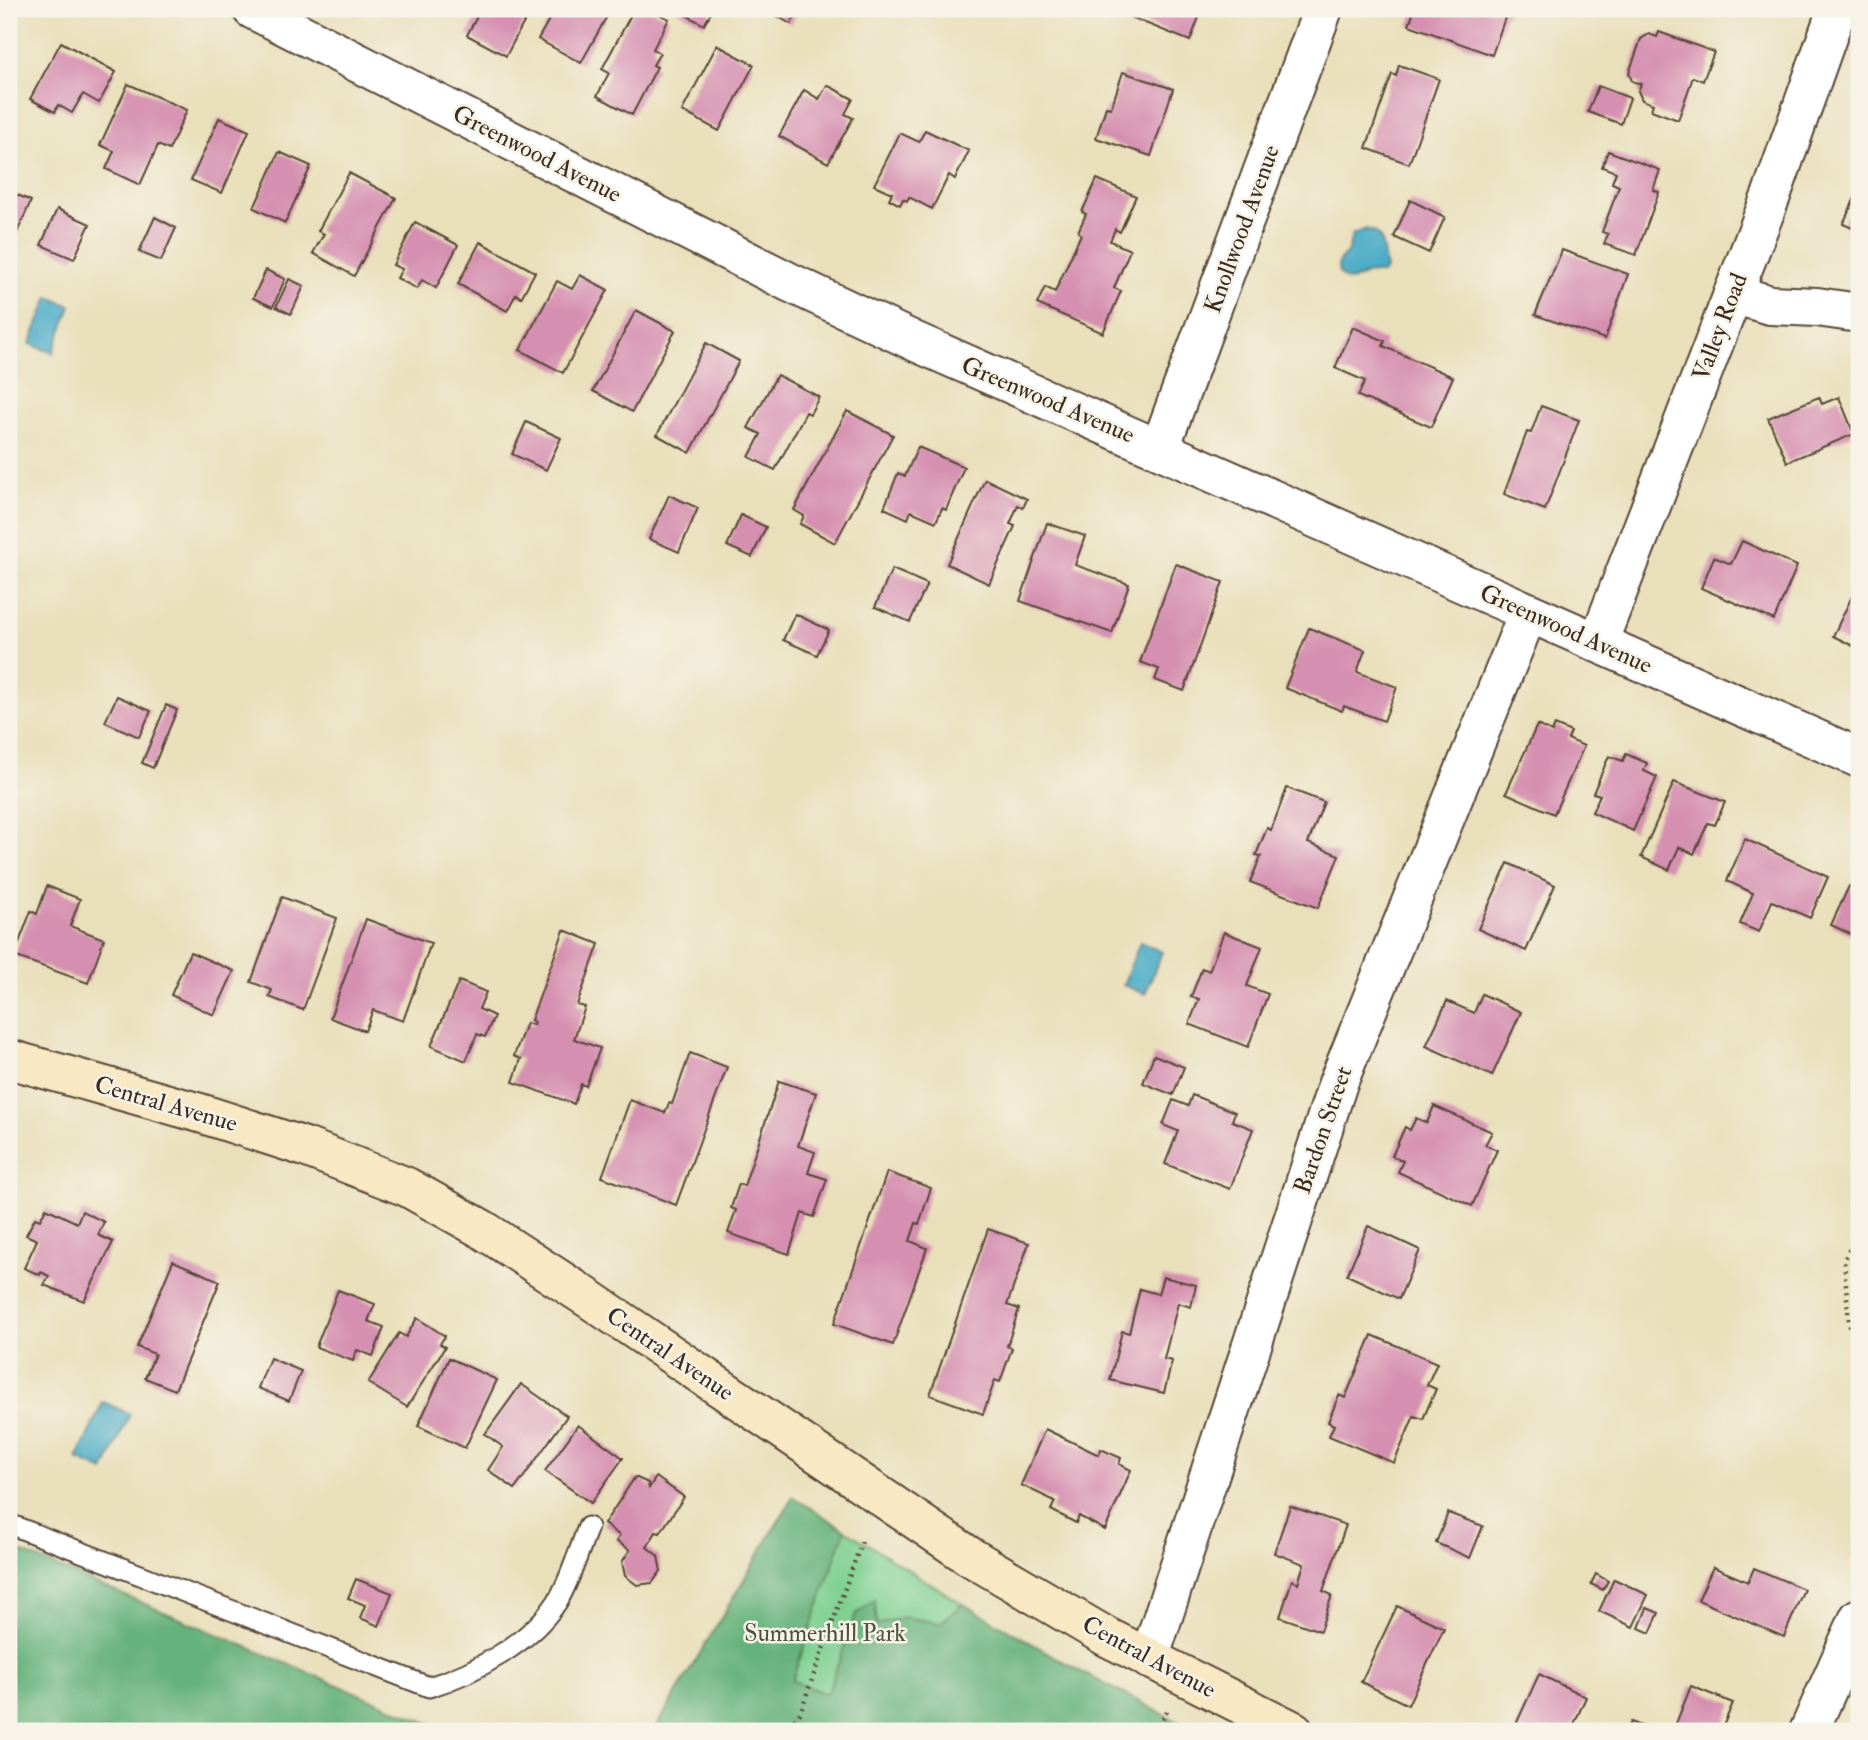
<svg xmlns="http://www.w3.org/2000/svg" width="1868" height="1740" font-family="'IM FELL Double Pica',serif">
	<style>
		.green { fill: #7ed091; stroke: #5c7d58; stroke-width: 2 }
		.forest { fill: #66b27b; stroke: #506e4c; stroke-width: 2 }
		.water { fill: #46aac6; stroke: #406a72; stroke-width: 2 }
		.building { fill: #d58fb0 }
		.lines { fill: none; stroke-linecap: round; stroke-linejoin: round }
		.service-casing { stroke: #554535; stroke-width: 23 }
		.minor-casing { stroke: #554535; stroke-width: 42 }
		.tertiary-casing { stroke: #554535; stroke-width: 42 }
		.secondary-casing { stroke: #554535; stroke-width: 42 }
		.path { stroke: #554535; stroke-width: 4.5; stroke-dasharray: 2 5; stroke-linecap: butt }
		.service { stroke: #fff; stroke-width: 19 }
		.minor { stroke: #fff; stroke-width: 38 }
		.tertiary { stroke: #fff; stroke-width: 38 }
		.secondary { stroke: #f8e8c3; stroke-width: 38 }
		.labels { text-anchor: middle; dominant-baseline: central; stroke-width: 5; stroke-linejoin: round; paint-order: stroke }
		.street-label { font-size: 24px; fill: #3b2a1e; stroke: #f7f3e8 }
		.park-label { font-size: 24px; fill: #4c543b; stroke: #f7f3e8 }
	</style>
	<rect width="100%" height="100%" fill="#f7f3e8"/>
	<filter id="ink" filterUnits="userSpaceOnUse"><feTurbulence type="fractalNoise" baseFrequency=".0143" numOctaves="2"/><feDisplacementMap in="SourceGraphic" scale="14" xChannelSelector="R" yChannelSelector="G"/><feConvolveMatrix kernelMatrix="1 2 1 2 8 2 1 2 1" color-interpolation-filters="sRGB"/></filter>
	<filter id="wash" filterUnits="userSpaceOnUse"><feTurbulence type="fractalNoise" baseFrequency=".00686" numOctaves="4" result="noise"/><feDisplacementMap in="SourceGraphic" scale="28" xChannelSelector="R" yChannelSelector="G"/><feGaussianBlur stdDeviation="1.57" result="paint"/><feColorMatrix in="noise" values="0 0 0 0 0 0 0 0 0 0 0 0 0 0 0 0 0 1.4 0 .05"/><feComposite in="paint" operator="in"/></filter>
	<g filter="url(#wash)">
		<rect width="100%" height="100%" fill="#e9dfba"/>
		<!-- green -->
		<polygon class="green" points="793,1497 963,1604 1085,1674 1196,1731 654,1731"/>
		<!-- forest -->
		<g class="forest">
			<polygon points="793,1497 845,1530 792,1681 827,1694 856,1614 875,1600 877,1625 904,1617 940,1623 963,1604 1085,1674 1196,1731 654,1731"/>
			<polygon points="9,1547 448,1731 9,1731"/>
		</g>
		<!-- water -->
		<g class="water">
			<path d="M1366,229l9,3 6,7 5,30 -4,4c-6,0 -13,-1 -18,2 -11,6 -16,10 -25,-2l-1,-7 2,-6 8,-8 4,-17z"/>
			<polygon points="49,297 71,306 53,353 30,344"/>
			<polygon points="1140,942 1162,952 1145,994 1123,985"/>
			<polygon points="103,1402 130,1414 104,1471 77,1459"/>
		</g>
		<g id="blocks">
			<!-- building -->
			<g class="building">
				<polygon points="481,9 531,9 506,56 467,35"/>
				<polygon points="555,9 611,9 581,63 538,39"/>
				<polygon points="634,9 650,9 669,19 653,49 660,53 653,65 657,67 632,115 597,96 609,73 602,69"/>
				<polygon points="675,9 713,9 704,25"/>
				<polygon points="764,9 799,9 791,24"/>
				<polygon points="1134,9 1202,9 1190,41 1130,17"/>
				<polygon points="1415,9 1432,10 1508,9 1492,55 1409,25"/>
				<polygon points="1659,32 1714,52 1703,81 1693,77 1678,120 1651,110 1653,104 1642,100 1638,91 1641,84 1632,81 1629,73 1641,39 1649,34 1657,37"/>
				<polygon points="61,42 116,72 99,103 83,94 72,113 58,105 55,112 30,99"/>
				<polygon points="717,45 754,65 719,131 682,111"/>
				<polygon points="1399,65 1439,79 1409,164 1366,148 1392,74 1396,76"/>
				<polygon points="1123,72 1173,89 1151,156 1096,138 1106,107 1111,108"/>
				<polygon points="128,84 187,110 169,150 158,145 140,185 106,169 114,151 100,145"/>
				<polygon points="827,85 853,99 845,114 853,118 828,163 779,136 804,90 819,99"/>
				<polygon points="1598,86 1630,98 1621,124 1588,112"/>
				<polygon points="219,118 249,131 222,193 191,180"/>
				<polygon points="925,130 969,151 955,179 949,175 932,209 909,197 907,201 903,199 900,205 889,199 892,193 874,185 900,133 919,142"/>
				<polygon points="1608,151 1660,170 1653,190 1659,192 1636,255 1604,244 1608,234 1602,232 1619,186 1612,183 1616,172 1602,167"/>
				<polygon points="279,152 311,166 285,223 254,208"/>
				<polygon points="349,173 396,198 354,276 313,253 324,234 318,231"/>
				<polygon points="1097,179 1136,196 1120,232 1115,229 1110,241 1130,250 1114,288 1121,291 1103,333 1037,304 1045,287 1055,292 1081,234 1078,232 1086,214 1082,212"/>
				<polygon points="1859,189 1859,231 1843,224"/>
				<polygon points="9,191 31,201 16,235 9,232"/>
				<polygon points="1410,200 1445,217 1429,253 1394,237"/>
				<polygon points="57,209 90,224 74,259 41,245"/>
				<polygon points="155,217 176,228 161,261 139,252"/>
				<polygon points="415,222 458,245 436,288 422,280 417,289 397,278 402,269 393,265"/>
				<polygon points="480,242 535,272 521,298 516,294 507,311 458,284"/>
				<polygon points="1562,250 1628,274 1605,339 1535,315"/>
				<polygon points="266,270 285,279 273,307 253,298"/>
				<polygon points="580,275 608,290 563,373 520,350 557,281 572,289"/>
				<polygon points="289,279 304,286 291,314 276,307"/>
				<polygon points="636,310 675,331 632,412 593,391"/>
				<polygon points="1353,327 1385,341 1383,346 1453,377 1431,427 1358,396 1365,381 1335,368"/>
				<polygon points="706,343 739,361 690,453 657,435"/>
				<polygon points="9,350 17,352 9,374"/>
				<polygon points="777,375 819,397 810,414 806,412 775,470 749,457 761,434 748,428"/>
				<polygon points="1819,397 1822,404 1839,397 1854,434 1787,462 1768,418"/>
				<polygon points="1541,406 1579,420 1545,510 1504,494 1527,432 1531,433"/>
				<polygon points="847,411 893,435 835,543 800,524 804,516 794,510"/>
				<polygon points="526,422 561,438 546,470 512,454"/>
				<polygon points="918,447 964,467 946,510 942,508 936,522 911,511 908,519 884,508 898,473 905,476"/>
				<polygon points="985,479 1027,499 1023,508 1018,505 1010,524 1015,526 989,584 947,564"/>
				<polygon points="669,495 698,508 679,552 649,539"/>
				<polygon points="741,515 766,527 752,557 727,546"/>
				<polygon points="1047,523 1085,536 1075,565 1129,584 1112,633 1020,601"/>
				<polygon points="1742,541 1797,566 1774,620 1701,588 1714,557 1731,564"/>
				<polygon points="1176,564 1223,582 1184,691 1155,680 1159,669 1140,662"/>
				<polygon points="892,569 927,584 910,622 875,607"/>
				<polygon points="1855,590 1859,592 1859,649 1833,636"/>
				<polygon points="795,614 829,630 817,655 783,640"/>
				<polygon points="1309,628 1365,650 1357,672 1397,687 1384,721 1344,706 1342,711 1285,688"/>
				<polygon points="117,696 151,711 139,737 105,722"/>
				<polygon points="166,705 177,710 153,768 142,763"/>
				<polygon points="1537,725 1552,732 1555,725 1571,732 1568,739 1584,746 1554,814 1506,793"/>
				<polygon points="1626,754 1647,763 1644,771 1657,777 1633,831 1592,812 1600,795 1593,793 1609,756 1623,761"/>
				<polygon points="1674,782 1725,802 1715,825 1708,823 1694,854 1679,847 1669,870 1641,857"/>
				<polygon points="1287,788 1324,802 1308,843 1339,855 1318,908 1250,882 1261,856 1256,855 1267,828 1271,830"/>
				<polygon points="1745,839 1828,877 1810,918 1772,901 1759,932 1740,924 1753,893 1727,881"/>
				<polygon points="1508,863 1555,885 1526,951 1478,929"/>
				<polygon points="47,886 80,899 70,926 104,939 88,983 14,956 31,911 37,914"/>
				<polygon points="1849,886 1859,891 1859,938 1831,925"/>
				<polygon points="282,897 337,918 303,1010 269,997 272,990 251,982"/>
				<polygon points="366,919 431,943 403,1021 373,1010 365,1031 330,1018"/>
				<polygon points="564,930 599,944 577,1005 585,1007 574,1039 600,1048 586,1086 581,1084 574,1104 513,1082 521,1059 514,1056 526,1023 533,1025 534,1022 531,1020"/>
				<polygon points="1224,932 1262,947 1247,986 1268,994 1248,1047 1189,1024 1199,999 1191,997 1202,968 1209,971"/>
				<polygon points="190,952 234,971 214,1015 171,995"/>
				<polygon points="459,981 486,992 479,1009 494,1016 485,1037 477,1034 466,1061 431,1046"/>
				<polygon points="1482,994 1521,1012 1492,1076 1426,1046 1447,1001 1474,1013"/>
				<polygon points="690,1053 727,1067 676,1205 602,1177 630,1100 665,1113 669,1103 672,1104"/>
				<polygon points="1154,1055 1184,1067 1173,1095 1143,1083"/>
				<polygon points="779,1081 816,1093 798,1146 815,1152 808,1173 827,1179 814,1217 802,1213 789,1254 728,1233 736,1210 731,1208 739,1184 744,1186"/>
				<polygon points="1192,1095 1235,1112 1232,1121 1253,1129 1230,1189 1165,1164 1178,1131 1163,1125 1173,1100 1188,1106"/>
				<polygon points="1434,1106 1492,1132 1485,1145 1497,1150 1472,1206 1398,1172 1403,1161 1392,1156 1405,1127 1410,1130 1416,1118 1427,1123"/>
				<polygon points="887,1172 931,1188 919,1224 916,1223 910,1241 927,1248 893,1345 834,1324"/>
				<polygon points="46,1208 77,1223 82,1211 104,1222 98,1235 113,1242 84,1301 44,1285 49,1276 41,1272 40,1275 24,1268 37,1240 26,1235 35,1218 40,1220"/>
				<polygon points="1368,1226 1420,1250 1399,1299 1347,1275"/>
				<polygon points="988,1229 1029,1243 1007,1305 1019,1309 1007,1346 1012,1348 1000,1382 995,1380 983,1414 930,1395"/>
				<polygon points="173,1261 220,1281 175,1390 145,1378 155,1354 137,1347"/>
				<polygon points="1163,1277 1196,1285 1191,1307 1178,1303 1164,1359 1172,1361 1164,1393 1110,1380 1122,1331 1129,1333 1140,1289 1158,1294"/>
				<polygon points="338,1290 375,1304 368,1321 384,1327 373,1356 357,1350 353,1361 316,1347"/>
				<polygon points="417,1318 445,1336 440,1344 445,1347 407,1407 368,1383 399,1333 406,1337"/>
				<polygon points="1372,1335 1437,1363 1427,1385 1436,1389 1423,1419 1414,1416 1394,1463 1329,1436 1334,1425 1328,1422 1339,1395 1345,1398"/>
				<polygon points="270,1358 301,1371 289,1401 258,1388"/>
				<polygon points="449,1358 497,1380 465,1448 418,1426"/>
				<polygon points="521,1384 567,1416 515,1489 488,1470 503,1447 485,1434"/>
				<polygon points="578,1425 623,1458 591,1503 545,1471"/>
				<polygon points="1045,1429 1099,1455 1101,1449 1121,1458 1119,1464 1131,1470 1105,1530 1079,1516 1076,1523 1051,1510 1055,1501 1021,1485"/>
				<polygon points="635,1477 648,1483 649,1488 656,1477 684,1497 660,1533 656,1532 647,1547 658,1556 661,1571 652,1583 637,1585 625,1576 622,1562 630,1550 616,1541 620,1536 604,1524"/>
				<polygon points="1290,1506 1346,1525 1323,1591 1332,1595 1320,1631 1280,1617 1292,1580 1298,1583 1304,1564 1274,1553"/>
				<polygon points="1448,1513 1483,1526 1470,1558 1436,1543"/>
				<polygon points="1713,1567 1748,1582 1754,1568 1804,1589 1784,1637 1698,1600"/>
				<polygon points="1596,1574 1608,1581 1603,1590 1591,1584"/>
				<polygon points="356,1579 392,1593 379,1626 360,1618 365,1605 348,1598"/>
				<polygon points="1614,1579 1648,1595 1633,1627 1599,1611"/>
				<polygon points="1397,1606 1444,1628 1408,1705 1361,1682"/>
				<polygon points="1647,1608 1659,1613 1650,1633 1639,1628"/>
				<polygon points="1539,1674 1586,1697 1571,1731 1513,1731"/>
				<polygon points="1691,1686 1733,1703 1721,1731 1673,1731"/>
				<polygon points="1631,1722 1654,1731 1627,1731"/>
			</g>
		</g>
	</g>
	<g filter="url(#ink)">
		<use href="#blocks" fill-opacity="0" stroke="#554535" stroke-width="2"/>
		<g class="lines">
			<defs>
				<path id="service" d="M9,1524l420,163c46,-14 101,-44 128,-85 13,-21 22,-52 31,-75"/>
				<g id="minor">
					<polyline points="1733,294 1770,305 1817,307 1859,313"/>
					<polyline points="1160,448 1323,9"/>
					<polyline points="1598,643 1771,196 1837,9"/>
					<polyline points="1149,1659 1338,1083 1528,613"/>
					<polyline points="1809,1731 1859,1618"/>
				</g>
				<polyline id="tertiary" points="252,9 789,282 916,342 1859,758"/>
				<polyline id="secondary" points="9,1059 200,1113 305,1147 407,1187 482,1229 591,1300 969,1556 1107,1637 1294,1731"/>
			</defs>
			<!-- service casing -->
			<use href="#service" class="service-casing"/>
			<!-- minor casing -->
			<use href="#minor" class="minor-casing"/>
			<!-- tertiary casing -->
			<use href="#tertiary" class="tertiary-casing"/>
			<!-- secondary casing -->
			<use href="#secondary" class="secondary-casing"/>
			<!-- path -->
			<g class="path">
				<polyline points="1859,1231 1844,1260 1849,1324 1859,1349"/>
				<polyline points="1163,1719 1168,1709"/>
				<polyline points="786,1731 800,1713 862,1541"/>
			</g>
			<!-- service -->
			<use href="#service" class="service"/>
			<!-- minor -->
			<use href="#minor" class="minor"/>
			<!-- tertiary -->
			<use href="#tertiary" class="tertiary"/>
			<!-- secondary -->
			<use href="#secondary" class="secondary"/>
		</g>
	</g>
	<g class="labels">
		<!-- street labels -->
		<g class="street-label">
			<text transform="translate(537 154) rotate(27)">Greenwood Avenue</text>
			<text transform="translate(1242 229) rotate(-70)">Knollwood Avenue</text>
			<text transform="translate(1720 327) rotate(-69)">Valley Road</text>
			<text transform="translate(1048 400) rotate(23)">Greenwood Avenue</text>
			<text transform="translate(1566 629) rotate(24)">Greenwood Avenue</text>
			<text transform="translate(166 1104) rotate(16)">Central Avenue</text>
			<text transform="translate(1323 1130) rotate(-71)">Bardon Street</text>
			<text transform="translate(670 1354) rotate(34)">Central Avenue</text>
			<text transform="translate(1149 1657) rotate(28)">Central Avenue</text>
		</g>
		<!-- park labels -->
		<g class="park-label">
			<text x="825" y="1633">Summerhill Park</text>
		</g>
	</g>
	<!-- margin -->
	<rect width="1868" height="1740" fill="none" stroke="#f7f3e8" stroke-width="35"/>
</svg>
